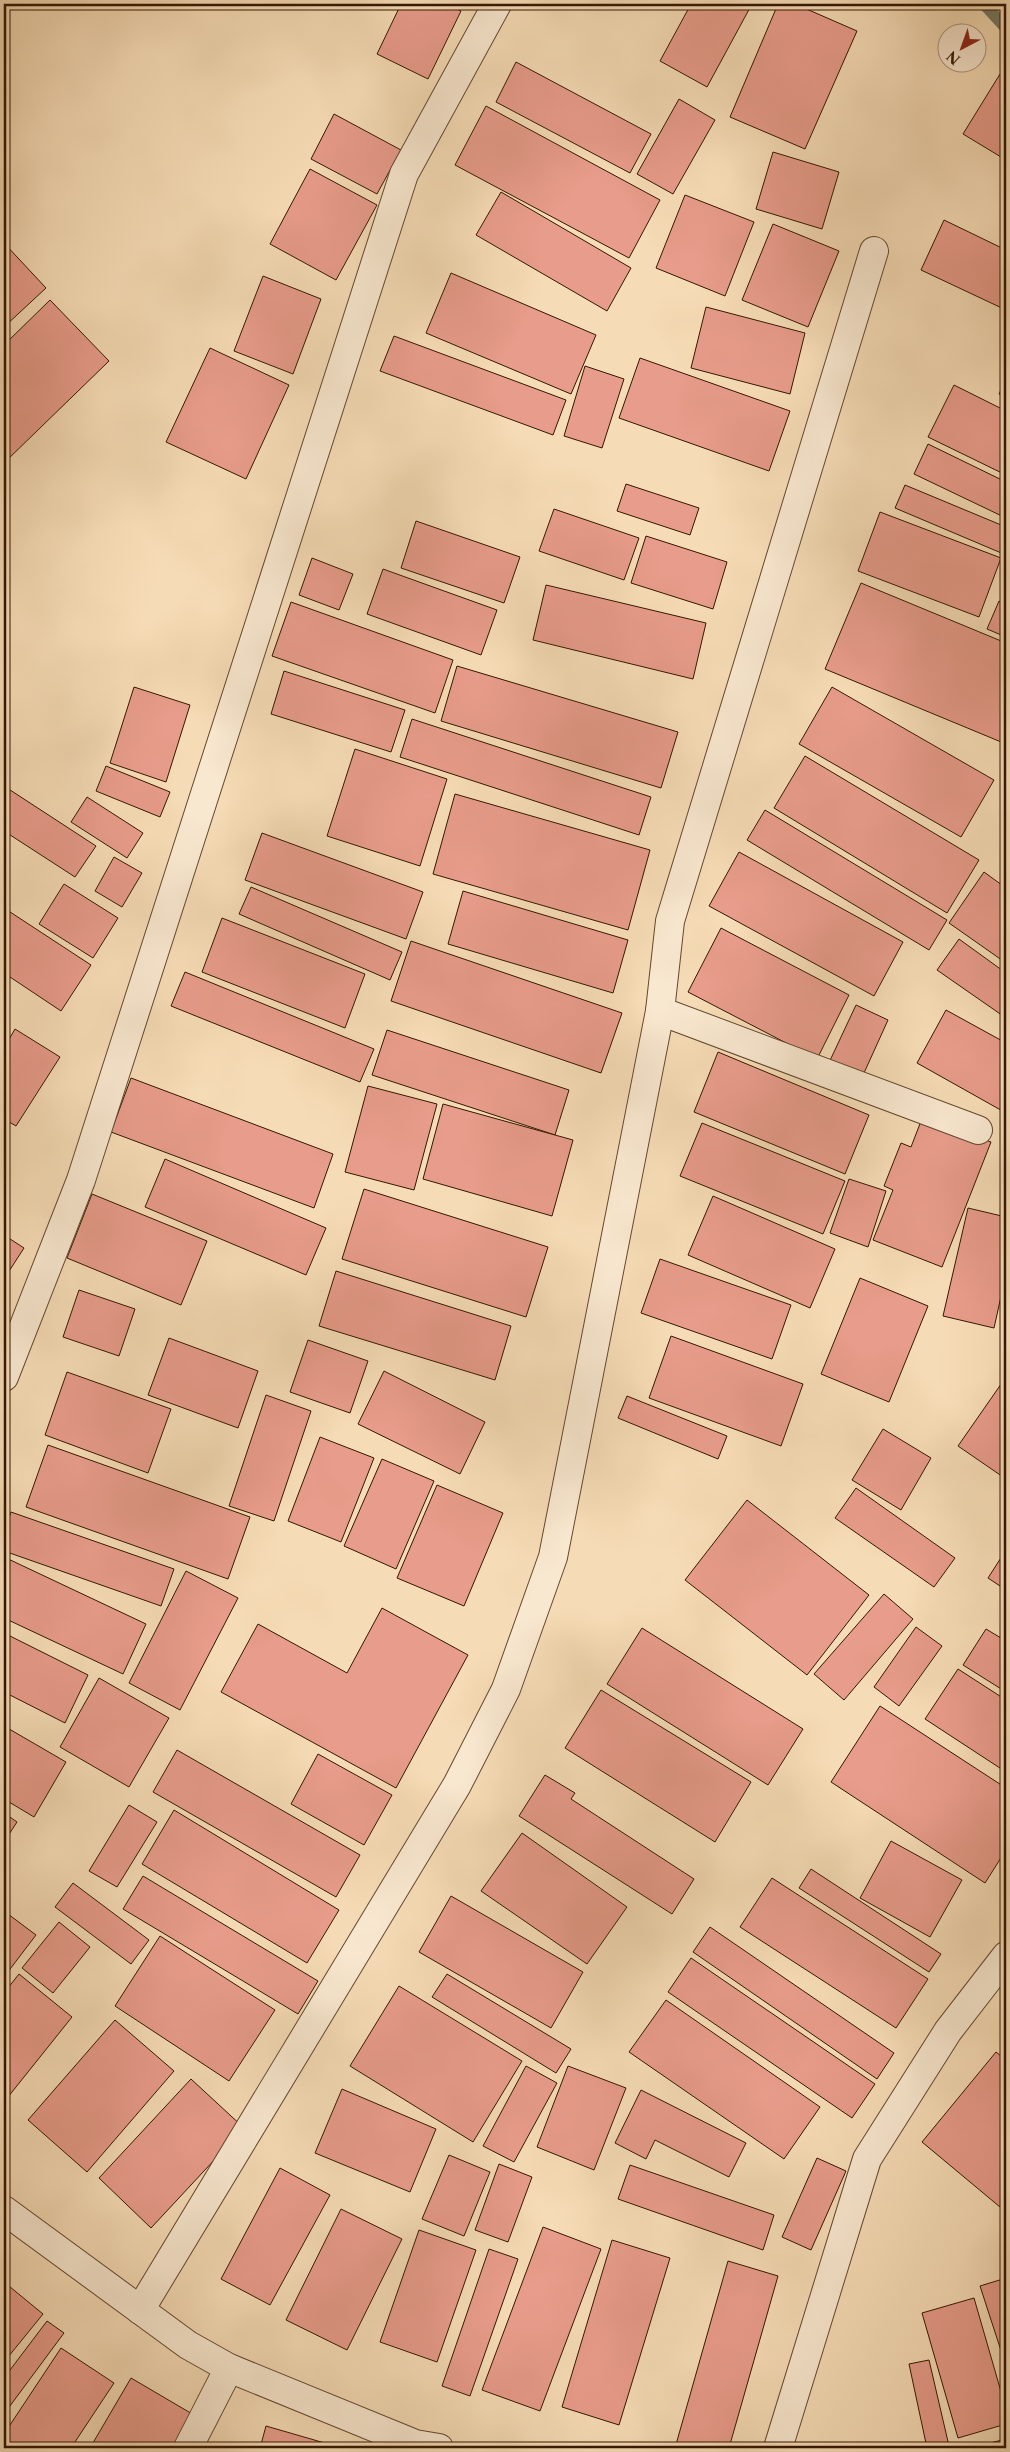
<svg xmlns="http://www.w3.org/2000/svg" width="1010" height="2452" font-family="'Libre Caslon Text',serif">
	<style>
		.lines { fill: none; stroke-linecap: round; stroke-linejoin: round }
		.stream { stroke: #747a65; stroke-width: 12 }
		.building { fill: #e89c8b; stroke: #341700 }
		.minor-casing { stroke: #64482e; stroke-width: 30 }
		.minor { stroke: #f9e8d0; stroke-width: 28 }
	</style>
	<rect width="100%" height="100%" fill="#f6dcb6"/>
	<filter id="stains"><feTurbulence type="fractalNoise" baseFrequency=".004" numOctaves="4"/><feColorMatrix values="0 0 0 0 .2 0 0 0 0 .09 0 0 0 0 .02 0 0 0 .5 -.17"/></filter>
	<radialGradient id="worn" r=".72"><stop offset=".6" stop-color="#630" stop-opacity="0"/><stop offset="1" stop-color="#630" stop-opacity=".3"/></radialGradient>
	<g class="lines">
		<!-- stream -->
		<polyline class="stream" points="984,4 1006,28"/>
	</g>
	<!-- building -->
	<g class="building">
		<polygon points="401,4 446,4 461,11 428,79 377,54"/>
		<polygon points="691,4 752,4 707,87 660,61"/>
		<polygon points="778,4 795,4 857,31 805,149 730,117"/>
		<polygon points="516,62 651,134 630,173 496,102"/>
		<polygon points="1000,74 1006,78 1006,160 963,134"/>
		<polygon points="679,99 715,120 673,194 637,174"/>
		<polygon points="486,106 660,200 629,258 455,165"/>
		<polygon points="334,114 401,150 377,194 311,159"/>
		<polygon points="773,152 839,172 822,229 756,209"/>
		<polygon points="310,169 377,205 336,280 270,244"/>
		<polygon points="501,192 631,268 607,311 476,235"/>
		<polygon points="685,195 754,222 725,296 656,268"/>
		<polygon points="944,220 1006,250 1006,310 921,270"/>
		<polygon points="773,224 839,251 808,327 742,300"/>
		<polygon points="4,243 46,288 4,327"/>
		<polygon points="451,273 596,335 571,394 426,333"/>
		<polygon points="263,276 321,299 293,374 234,351"/>
		<polygon points="50,300 109,361 4,463 4,345"/>
		<polygon points="706,307 805,333 790,394 691,368"/>
		<polygon points="394,336 566,400 553,435 380,371"/>
		<polygon points="210,348 289,385 246,479 166,442"/>
		<polygon points="640,358 790,411 769,471 619,418"/>
		<polygon points="585,366 624,379 602,448 564,436"/>
		<polygon points="1006,380 1006,397 999,394"/>
		<polygon points="954,385 1006,411 1006,475 928,437"/>
		<polygon points="928,444 1006,482 1006,518 914,474"/>
		<polygon points="626,484 699,508 690,535 617,511"/>
		<polygon points="905,485 1006,527 1006,555 895,508"/>
		<polygon points="554,509 639,538 624,580 539,551"/>
		<polygon points="880,512 1001,558 979,617 858,571"/>
		<polygon points="416,521 520,557 504,603 401,568"/>
		<polygon points="646,536 727,562 713,609 631,583"/>
		<polygon points="312,558 353,574 339,610 299,595"/>
		<polygon points="383,569 497,610 481,655 367,614"/>
		<polygon points="861,583 1006,643 1006,744 825,669"/>
		<polygon points="546,585 706,623 693,679 533,640"/>
		<polygon points="999,601 1006,605 1006,637 987,629"/>
		<polygon points="291,602 453,660 435,713 272,656"/>
		<polygon points="457,666 678,732 661,788 441,721"/>
		<polygon points="284,671 405,710 391,752 271,714"/>
		<polygon points="134,687 190,705 166,782 110,763"/>
		<polygon points="832,687 994,780 961,837 799,744"/>
		<polygon points="412,719 651,797 639,835 400,757"/>
		<polygon points="355,749 447,779 420,866 327,836"/>
		<polygon points="805,756 979,860 947,913 774,808"/>
		<polygon points="106,766 170,792 160,817 96,791"/>
		<polygon points="4,786 96,846 75,877 4,831"/>
		<polygon points="455,794 650,850 628,930 433,874"/>
		<polygon points="87,797 143,833 127,858 71,822"/>
		<polygon points="765,810 947,920 929,950 747,840"/>
		<polygon points="262,833 423,892 406,939 245,880"/>
		<polygon points="739,852 903,942 874,996 709,906"/>
		<polygon points="114,857 142,873 122,907 95,891"/>
		<polygon points="984,872 1006,888 1006,963 949,923"/>
		<polygon points="64,884 118,918 93,958 39,924"/>
		<polygon points="251,887 402,952 390,980 239,914"/>
		<polygon points="463,891 628,940 613,993 448,944"/>
		<polygon points="4,908 91,965 61,1011 4,973"/>
		<polygon points="222,918 365,974 345,1028 202,972"/>
		<polygon points="721,928 849,995 817,1059 688,992"/>
		<polygon points="959,939 1006,973 1006,1018 937,970"/>
		<polygon points="411,941 622,1013 601,1073 391,1001"/>
		<polygon points="185,972 374,1049 360,1082 171,1006"/>
		<polygon points="856,1005 888,1020 859,1084 826,1069"/>
		<polygon points="946,1010 1006,1043 1006,1113 917,1063"/>
		<polygon points="15,1029 60,1057 16,1126 4,1119 4,1048"/>
		<polygon points="387,1030 569,1090 555,1135 372,1075"/>
		<polygon points="718,1052 869,1115 845,1174 694,1112"/>
		<polygon points="131,1078 333,1154 314,1208 111,1132"/>
		<polygon points="368,1086 437,1104 414,1190 345,1172"/>
		<polygon points="443,1104 573,1140 552,1216 423,1179"/>
		<polygon points="923,1116 991,1142 942,1267 873,1240 893,1190 884,1186 901,1143 911,1147"/>
		<polygon points="702,1123 845,1181 823,1234 680,1176"/>
		<polygon points="165,1159 326,1228 306,1275 145,1207"/>
		<polygon points="849,1179 886,1191 868,1247 830,1233"/>
		<polygon points="364,1189 548,1247 526,1317 342,1259"/>
		<polygon points="92,1194 207,1241 181,1305 67,1258"/>
		<polygon points="713,1196 835,1249 810,1308 688,1255"/>
		<polygon points="968,1208 1006,1217 1006,1274 994,1328 943,1316"/>
		<polygon points="4,1235 24,1248 4,1279"/>
		<polygon points="660,1259 791,1305 772,1359 641,1313"/>
		<polygon points="336,1271 511,1326 495,1380 319,1326"/>
		<polygon points="860,1278 928,1306 889,1402 821,1374"/>
		<polygon points="79,1290 135,1309 119,1356 63,1337"/>
		<polygon points="671,1336 803,1384 781,1446 649,1398"/>
		<polygon points="169,1338 258,1371 238,1428 148,1395"/>
		<polygon points="308,1340 368,1361 350,1413 290,1392"/>
		<polygon points="384,1371 485,1422 460,1474 358,1424"/>
		<polygon points="67,1372 171,1409 148,1473 45,1435"/>
		<polygon points="1006,1377 1006,1479 958,1446"/>
		<polygon points="266,1395 311,1411 274,1521 229,1506"/>
		<polygon points="627,1396 727,1436 718,1459 618,1418"/>
		<polygon points="883,1429 931,1458 901,1510 852,1480"/>
		<polygon points="320,1437 374,1458 341,1542 288,1521"/>
		<polygon points="48,1445 250,1517 228,1579 26,1507"/>
		<polygon points="382,1459 434,1481 396,1569 344,1546"/>
		<polygon points="437,1485 503,1513 464,1606 397,1578"/>
		<polygon points="856,1488 955,1558 934,1587 835,1518"/>
		<polygon points="747,1500 869,1595 807,1675 685,1580"/>
		<polygon points="11,1512 174,1569 161,1606 4,1551 4,1532"/>
		<polygon points="1006,1550 1006,1590 988,1578"/>
		<polygon points="4,1557 146,1624 123,1674 4,1618"/>
		<polygon points="186,1571 238,1598 180,1710 129,1683"/>
		<polygon points="884,1594 913,1619 844,1700 814,1674"/>
		<polygon points="382,1608 468,1655 396,1788 221,1692 258,1624 347,1673"/>
		<polygon points="916,1627 942,1646 899,1706 874,1687"/>
		<polygon points="642,1628 803,1729 768,1785 607,1684"/>
		<polygon points="986,1629 1006,1641 1006,1692 963,1665"/>
		<polygon points="4,1633 88,1675 65,1723 4,1692"/>
		<polygon points="958,1669 1006,1700 1006,1772 925,1719"/>
		<polygon points="99,1678 169,1718 129,1787 60,1747"/>
		<polygon points="601,1690 751,1782 715,1842 565,1748"/>
		<polygon points="880,1706 1006,1788 1006,1850 985,1883 831,1782"/>
		<polygon points="4,1726 66,1762 34,1817 4,1799"/>
		<polygon points="177,1750 360,1855 336,1897 153,1792"/>
		<polygon points="318,1754 392,1795 364,1845 291,1804"/>
		<polygon points="545,1775 575,1793 571,1799 694,1879 672,1914 519,1816"/>
		<polygon points="129,1805 157,1822 117,1887 89,1871"/>
		<polygon points="174,1810 339,1910 307,1963 142,1864"/>
		<polygon points="4,1813 17,1822 4,1842"/>
		<polygon points="522,1833 627,1907 587,1964 481,1891"/>
		<polygon points="891,1841 962,1880 930,1937 860,1898"/>
		<polygon points="811,1869 941,1954 929,1972 799,1888"/>
		<polygon points="143,1876 318,1981 298,2014 123,1909"/>
		<polygon points="772,1878 928,1979 896,2028 740,1927"/>
		<polygon points="73,1883 149,1940 131,1964 55,1907"/>
		<polygon points="451,1896 583,1972 551,2028 419,1952"/>
		<polygon points="4,1911 36,1935 4,1977"/>
		<polygon points="59,1922 90,1947 53,1993 22,1968"/>
		<polygon points="710,1927 894,2053 877,2079 693,1952"/>
		<polygon points="160,1936 275,2010 229,2081 115,2006"/>
		<polygon points="691,1958 875,2084 852,2118 668,1992"/>
		<polygon points="19,1974 72,2017 4,2102 4,1993"/>
		<polygon points="447,1974 571,2049 556,2073 432,1997"/>
		<polygon points="399,1986 522,2061 473,2142 350,2066"/>
		<polygon points="666,2000 820,2107 784,2159 629,2052"/>
		<polygon points="115,2020 174,2071 87,2172 28,2120"/>
		<polygon points="996,2052 1006,2060 1006,2212 922,2142"/>
		<polygon points="526,2066 557,2083 514,2162 483,2146"/>
		<polygon points="568,2066 626,2088 594,2170 537,2147"/>
		<polygon points="191,2079 244,2128 151,2228 99,2178"/>
		<polygon points="342,2089 436,2129 410,2192 315,2153"/>
		<polygon points="641,2090 746,2143 729,2177 655,2140 646,2159 615,2143"/>
		<polygon points="449,2155 490,2172 464,2236 422,2219"/>
		<polygon points="817,2158 846,2171 811,2250 782,2237"/>
		<polygon points="499,2164 532,2177 508,2242 475,2230"/>
		<polygon points="630,2165 774,2215 763,2250 618,2199"/>
		<polygon points="280,2168 330,2195 270,2305 221,2279"/>
		<polygon points="341,2209 402,2239 347,2350 286,2320"/>
		<polygon points="543,2227 601,2249 540,2411 482,2390"/>
		<polygon points="419,2230 476,2250 437,2362 380,2342"/>
		<polygon points="612,2240 670,2258 619,2425 562,2407"/>
		<polygon points="489,2249 518,2259 470,2396 442,2386"/>
		<polygon points="728,2261 778,2276 729,2448 675,2448"/>
		<polygon points="1003,2279 1006,2290 1006,2366 980,2286"/>
		<polygon points="4,2282 43,2314 4,2362"/>
		<polygon points="974,2298 1006,2409 1006,2424 958,2438 922,2313"/>
		<polygon points="47,2321 64,2333 4,2414 4,2378"/>
		<polygon points="61,2348 114,2383 71,2448 4,2448 4,2434"/>
		<polygon points="929,2360 949,2446 938,2448 927,2448 909,2364"/>
		<polygon points="131,2378 194,2415 174,2448 90,2448"/>
		<polygon points="266,2426 342,2448 260,2448"/>
		<polygon points="1006,2439 1006,2448 970,2448"/>
	</g>
	<g class="lines">
		<defs>
			<g id="minor">
				<polyline points="660,1011 978,1130"/>
				<polyline points="4,1377 81,1180 404,174 497,4"/>
				<polyline points="4,2210 188,2345 229,2368 415,2444 439,2448"/>
				<polyline points="140,2310 457,1785 506,1689 553,1557 660,1011 670,921 874,251"/>
				<polyline points="188,2448 229,2368"/>
				<polyline points="778,2448 867,2159 948,2031 1006,1956"/>
			</g>
		</defs>
		<!-- minor casing -->
		<use href="#minor" class="minor-casing"/>
		<!-- minor -->
		<use href="#minor" class="minor"/>
	</g>
	<!-- margin -->
	<rect width="1010" height="2452" fill="none" stroke="#f6dcb6" stroke-width="20"/>
	<rect x="5" y="5" width="1000" height="2442" fill="none" stroke="#341700" stroke-width="2.5"/>
	<rect x="10" y="10" width="990" height="2432" fill="none" stroke="#341700"/>
	<!-- north arrow -->
	<g transform="translate(962 48) rotate(221)"><circle r="24" fill="#f9e8d0" stroke="#aa947d"/>
	<path d="M0-4L9 19L0 12L-9 19Z" fill="#8f2418"/>
	<text y="-8" font-size="14" font-weight="bold" text-anchor="middle" fill="#341700">N</text>
	</g>
	<rect width="100%" height="100%" filter="url(#stains)"/>
	<rect width="100%" height="100%" fill="url(#worn)"/>
</svg>
